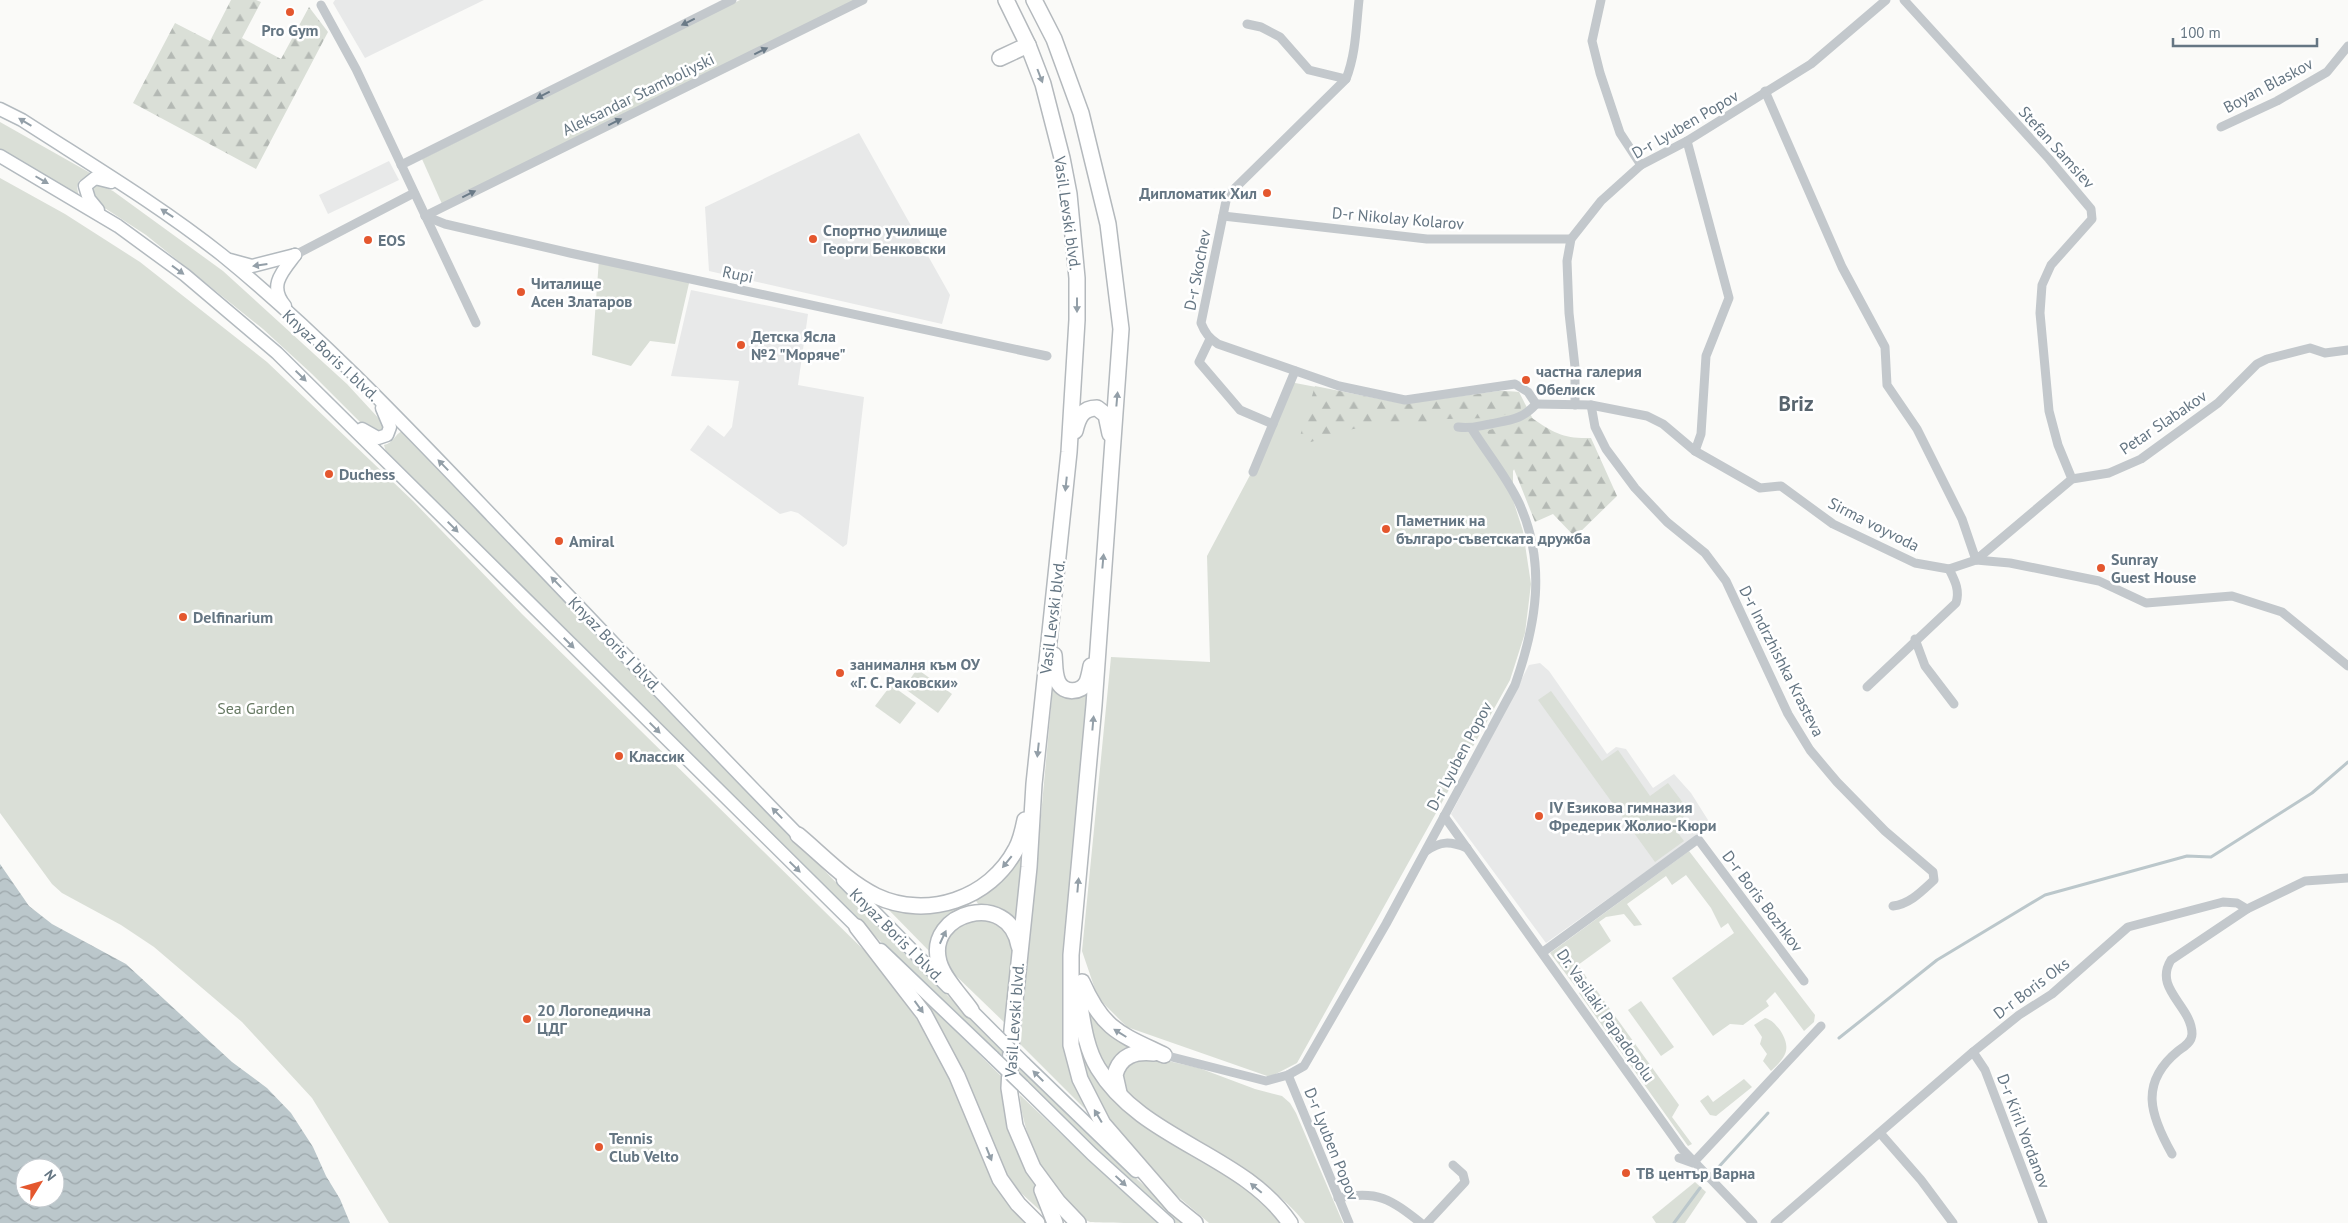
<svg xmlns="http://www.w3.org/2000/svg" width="2348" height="1223" font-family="'PT Sans',sans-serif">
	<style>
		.built { fill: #e8e9e9 }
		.green { fill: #dadfd7 }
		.forest { fill: url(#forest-firs) }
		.water { fill: url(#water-waves); fill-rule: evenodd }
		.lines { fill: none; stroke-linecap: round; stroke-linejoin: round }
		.stream { stroke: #bbc7cb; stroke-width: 3 }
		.secondary-casing { stroke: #b3babf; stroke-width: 15 }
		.trunk-casing { stroke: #b4b9bd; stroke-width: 18 }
		.minor { stroke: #c3c8cc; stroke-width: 9 }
		.secondary { stroke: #fff; stroke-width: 12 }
		.trunk { stroke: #fff; stroke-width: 15 }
		.secondary-bridge-casing { stroke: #b3babf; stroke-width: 15; stroke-linecap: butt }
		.secondary-bridge { stroke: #fff; stroke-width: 12 }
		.oneway { fill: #6a7a87 }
		.oneway2 { fill: #939fa8 }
		.poi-dot { fill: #e4572e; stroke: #fff; stroke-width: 2 }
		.labels { text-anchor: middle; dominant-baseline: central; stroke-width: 5; stroke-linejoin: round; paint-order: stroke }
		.poi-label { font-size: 16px; font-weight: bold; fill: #657683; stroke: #fff; text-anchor: start }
		.street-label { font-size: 16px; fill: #657683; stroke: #fff }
		.park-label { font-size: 16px; fill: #687a64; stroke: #fff }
		.district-label { font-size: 21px; font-weight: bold; fill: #57646e; stroke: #fff }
	</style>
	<defs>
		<pattern id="forest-firs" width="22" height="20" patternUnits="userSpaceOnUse" patternTransform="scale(1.25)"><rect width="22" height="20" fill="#dadfd7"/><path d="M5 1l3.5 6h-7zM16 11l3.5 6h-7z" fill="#b4b9b4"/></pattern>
		<pattern id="water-waves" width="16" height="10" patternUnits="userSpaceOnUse" patternTransform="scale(1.25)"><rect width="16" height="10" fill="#bbc7cb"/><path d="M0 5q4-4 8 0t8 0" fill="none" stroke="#9ca6aa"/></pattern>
	</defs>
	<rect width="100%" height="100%" fill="#fafaf8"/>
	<!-- built -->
	<g class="built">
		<polygon points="335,0 484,0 365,58 333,3"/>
		<polygon points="859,133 950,295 942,324 709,271 705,207"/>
		<polygon points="389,161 399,180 328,214 319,195"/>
		<polygon points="691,290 808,314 798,385 864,397 847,544 843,547 798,513 791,511 780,514 690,450 708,425 724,437 732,427 739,381 671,376"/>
		<polygon points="1540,663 1549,671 1607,754 1616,747 1626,749 1653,788 1674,774 1691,793 1708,820 1707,828 1546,943 1451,814 1529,665"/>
	</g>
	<!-- green -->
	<g class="green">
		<polygon points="740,0 856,0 442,204 422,159"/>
		<polygon points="0,122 92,174 79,181 77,187 79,198 0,151"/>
		<polygon points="0,178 65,214 140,262 267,362 413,501 522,614 877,963 925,1031 956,1090 998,1188 1007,1202 1028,1223 389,1223 312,1098 242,1022 154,947 121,925 62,893 52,884 0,813"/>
		<polygon points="95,186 102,186 113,191 223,271 347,384 383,423 381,432 369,431 312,374 263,329 146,235 94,201 91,190"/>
		<polygon points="599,259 690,279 675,344 650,341 631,366 592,355"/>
		<polygon points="1290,382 1404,404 1500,391 1519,392 1538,429 1513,471 1513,500 1523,531 1531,584 1525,633 1510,680 1297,1063 1270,1077 1127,1027 1098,998 1082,951 1111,657 1210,662 1207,556 1257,462"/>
		<path d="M402,431l499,519 228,222 57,51h-10l-100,-92 -185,-179 -505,-500 -2,-7c10,-2 10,-10 18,-14z"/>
		<polygon points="917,669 952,694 938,713 904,688"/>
		<polygon points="891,685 916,703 900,724 875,706"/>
		<polygon points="1053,685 1091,688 1064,1045 1085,1109 1020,1044"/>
		<polygon points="1551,691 1602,761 1618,750 1650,796 1668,783 1690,812 1672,825 1684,841 1655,862 1538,700"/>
		<polygon points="1024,846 1018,923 994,909 979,905 976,901 977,897"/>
		<polygon points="1689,851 1815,1015 1814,1022 1804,1031 1775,992 1766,1001 1769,1006 1743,1025 1730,1024 1713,1036 1672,978 1734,933 1728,923 1721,928 1711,908 1686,875 1672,885 1666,876 1627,904 1642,925 1634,926 1624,914 1606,917 1599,922 1611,941 1578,965 1587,978 1575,986 1550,953"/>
		<polygon points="965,903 967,910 933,955 884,905"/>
		<polygon points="991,917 1016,943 1007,1025 950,970 944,953 946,940 960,923"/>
		<polygon points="1592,984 1679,1105 1672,1117 1692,1144 1688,1146 1579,993"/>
		<polygon points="918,994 1005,1080 1014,1141 1021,1159 1050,1214 1045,1215 1021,1193 1004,1170"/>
		<polygon points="1641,1001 1674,1047 1661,1056 1628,1010"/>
		<polygon points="1087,1004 1130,1046 1113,1078 1093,1049"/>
		<polygon points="1077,1015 1093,1070 1226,1170 1286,1223 1209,1223 1162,1183 1129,1149 1093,1097 1081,1061"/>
		<path d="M1765,1018c7,2 10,6 15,12 12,19 6,27 -9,41l-8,-10 4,-7 -7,-10 2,-7 -8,-12z"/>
		<path d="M1146,1056l53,12 56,21 27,7 8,7 6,10 47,110h-38c-49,-60 -120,-80 -178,-127l-5,-23 6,-9z"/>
		<polygon points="1744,1079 1752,1087 1716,1116 1710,1115 1700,1101 1708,1095 1713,1102"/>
		<path d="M1020,1095l92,87 48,41c-13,0 -60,0 -70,-1 -37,-16 -69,-89 -70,-127z"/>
		<polygon points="1695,1182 1706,1192 1685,1223 1656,1223 1652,1217"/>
	</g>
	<!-- forest -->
	<g class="forest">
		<polygon points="231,0 256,0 261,2 242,38 281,59 309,7 328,32 256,169 133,103 175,23 210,41"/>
		<polygon points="1315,386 1404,404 1500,391 1519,392 1521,410 1492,418 1446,419 1406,425 1377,424 1344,431 1311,442 1298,443"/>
		<path d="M1532,418c21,15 33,21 59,20l26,58 -42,41 -22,-23 -18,8 -23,-58 -26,-33z"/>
	</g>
	<!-- water -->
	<path class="water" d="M0,864l29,42 23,18 74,40 106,98 35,26 24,25 22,34 13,29 14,23 10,24h-350zM25,1168h30v30h-30z"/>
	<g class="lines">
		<!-- stream -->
		<g class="stream">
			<polyline points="1839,1038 1937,960 2045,895 2187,856 2211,857 2312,793 2348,762"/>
			<polyline points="1715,1171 1768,1113"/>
			<polyline points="1674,1223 1700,1188"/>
		</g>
		<defs>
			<g id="secondary">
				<path d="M0,109l22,11c68,44 137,85 200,135 97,79 184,171 270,261 104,108 207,218 312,325"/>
				<polyline points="0,156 118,226 185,275 277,353 864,934"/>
				<polyline points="98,210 89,199 85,186 95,178 111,182"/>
				<polyline points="230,260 252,266 295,255"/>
				<path d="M285,306c-17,-20 -3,-34 10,-51"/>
				<polyline points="362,429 378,438 387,435 390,427 382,408"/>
				<polyline points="843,880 948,987"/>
				<polyline points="881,950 993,1057"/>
				<polyline points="964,1003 996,1035"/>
				<polyline points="1024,1063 1136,1171"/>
				<polyline points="1023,1086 1092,1154 1168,1223"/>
			</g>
			<g id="trunk">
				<polyline points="1006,0 1028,45 1043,84 1062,158 1069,194 1077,278 1077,320 1069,452 1034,784 1029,867 1012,1030 1009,1088 1015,1126 1033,1168 1058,1202 1078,1223"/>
				<polyline points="1034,0 1054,39 1081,113 1108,224 1121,329 1094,705 1071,955 1071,1045 1080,1079 1103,1124 1174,1206 1195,1223"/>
				<polyline points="1000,58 1028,45"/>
				<path d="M1075,431c3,-13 7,-23 22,-23l9,7 4,19"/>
				<path d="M1054,655c1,8 0,19 4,27 6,12 23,11 29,0 2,-5 3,-11 4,-16"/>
				<path d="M798,835c24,20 49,47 78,61 51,24 114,3 140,-47 5,-9 7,-19 9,-29"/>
				<polyline points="857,927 924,1014 957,1076 1000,1179 1018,1204 1037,1223"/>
				<path d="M1082,982c21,48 38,52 82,73"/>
				<path d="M1076,984c6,27 7,60 22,84 44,73 144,85 192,155"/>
				<path d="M971,1010c-10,-14 -27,-31 -32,-48 -14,-50 70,-73 80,-16"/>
				<path d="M1119,1093l-4,-18c5,-20 21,-24 39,-22"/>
				<polyline points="1042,1190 1055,1223"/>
			</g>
		</defs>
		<!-- secondary casing -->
		<use href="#secondary" class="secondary-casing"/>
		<!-- trunk casing -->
		<use href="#trunk" class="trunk-casing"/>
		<!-- minor -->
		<g class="minor">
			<path d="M1359,0c-3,27 -3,54 -13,79l-119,117 -26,127c4,10 8,15 17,21l121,42 66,14 110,-16 13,8 8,12"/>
			<polyline points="1601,0 1592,41 1600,73 1620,133 1641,165"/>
			<polyline points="1904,0 2049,159 2091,209 2092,219 2051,265 2042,285 2040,313 2049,411 2058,445 2072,479"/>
			<polyline points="321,5 356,69 476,323"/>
			<polyline points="1247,24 1261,27 1280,37 1309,70 1346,79"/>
			<polyline points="1765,91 1842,267 1885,347 1887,385 1917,429 1962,519 1976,560 2072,479 2109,473 2141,459 2218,403 2257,364 2267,359 2310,348 2325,353 2348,350"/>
			<polyline points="2221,127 2277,101 2327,72 2348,46"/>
			<polyline points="1687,141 1729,298 1706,356 1701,434 1695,451"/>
			<polyline points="401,165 732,0"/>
			<polyline points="425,216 445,224 570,253 1047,356"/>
			<polyline points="425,216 863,0"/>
			<polyline points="1223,216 1427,239 1571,239"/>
			<polyline points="295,255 414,193"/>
			<polyline points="1210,339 1199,362 1240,410 1273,424"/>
			<polyline points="1536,404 1591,405 1647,416 1663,424 1695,451 1760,488 1781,486 1833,524 1915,563 1949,569 1976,560 2010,563 2099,581 2146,603 2232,596 2282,612 2348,666"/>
			<polyline points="1575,405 1575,367 1569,313 1567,261 1571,239 1601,201 1641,165 1687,141 1811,64 1886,0"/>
			<path d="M1591,405l4,22 11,22 29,39 32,34 38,31 21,28 62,133 22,36 27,32 48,49 48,41 1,8c-12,11 -24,24 -41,26"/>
			<path d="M1458,427c13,2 20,-1 32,-3 19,-4 32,-4 46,-20"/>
			<polyline points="1253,472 1295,371"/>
			<polyline points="1915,639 1925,666 1954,704"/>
			<path d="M1867,687l89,-84c4,-13 -1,-22 -7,-34"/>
			<polyline points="1444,816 1682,1149 1753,1223"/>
			<path d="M1426,851c15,-10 24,-10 41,-3"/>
			<polyline points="1543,952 1698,839 1804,981"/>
			<polyline points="1973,1052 1985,1070 2043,1223"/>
			<path d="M1164,1055l102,26 22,-6 16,-9 82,-142 129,-239c21,-60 32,-121 4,-182 -12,-26 -32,-50 -47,-74"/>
			<polyline points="1288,1075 1349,1223"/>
			<polyline points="1880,1133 1921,1180 1953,1223"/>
			<path d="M2172,1154c-22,-39 -33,-71 6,-103 6,-4 14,-9 14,-17 0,-28 -39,-45 -21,-74l76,-51"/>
			<polyline points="1679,1158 1693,1163 1821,1026"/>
			<path d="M1338,1198c40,-8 52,1 83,25"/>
			<polyline points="1427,1223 1465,1182 1463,1174 1453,1165"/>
			<polyline points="1775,1223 1973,1052 2019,1015 2052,994 2128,927 2223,902 2237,903 2247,909 2305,881 2348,878"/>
		</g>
		<!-- secondary -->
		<use href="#secondary" class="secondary"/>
		<!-- trunk -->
		<use href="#trunk" class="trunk"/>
		<defs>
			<g id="secondary-bridge">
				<polyline points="996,1035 1024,1063"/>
				<polyline points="993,1057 1023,1086"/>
			</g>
		</defs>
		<!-- secondary-bridge casing -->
		<use href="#secondary-bridge" class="secondary-bridge-casing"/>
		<!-- secondary-bridge -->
		<use href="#secondary-bridge" class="secondary-bridge"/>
	</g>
	<!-- one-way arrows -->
	<defs><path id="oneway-solid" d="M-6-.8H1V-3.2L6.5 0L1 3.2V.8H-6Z" transform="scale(1.25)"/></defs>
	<g class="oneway">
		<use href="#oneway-solid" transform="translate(688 22) rotate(154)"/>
		<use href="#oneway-solid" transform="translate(761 51) rotate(-26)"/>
		<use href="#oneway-solid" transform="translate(543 95) rotate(153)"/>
		<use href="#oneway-solid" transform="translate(615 122) rotate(-26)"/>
		<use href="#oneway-solid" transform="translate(469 194) rotate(-26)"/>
	</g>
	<g class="oneway2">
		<use href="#oneway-solid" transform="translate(1040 76) rotate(69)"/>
		<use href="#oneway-solid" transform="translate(25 122) rotate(-149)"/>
		<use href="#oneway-solid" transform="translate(42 180) rotate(30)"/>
		<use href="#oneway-solid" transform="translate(167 213) rotate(-147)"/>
		<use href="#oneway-solid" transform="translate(260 265) rotate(172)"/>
		<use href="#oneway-solid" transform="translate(178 270) rotate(36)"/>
		<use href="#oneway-solid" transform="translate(1077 305) rotate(90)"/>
		<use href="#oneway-solid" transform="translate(301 376) rotate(44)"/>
		<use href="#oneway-solid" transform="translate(1117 399) rotate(-85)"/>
		<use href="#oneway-solid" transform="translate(443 465) rotate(-134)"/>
		<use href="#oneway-solid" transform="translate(1066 484) rotate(96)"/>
		<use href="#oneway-solid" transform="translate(453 527) rotate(45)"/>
		<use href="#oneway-solid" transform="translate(1103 561) rotate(-85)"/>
		<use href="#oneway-solid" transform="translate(556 582) rotate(-134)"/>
		<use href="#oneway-solid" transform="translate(569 643) rotate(45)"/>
		<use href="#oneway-solid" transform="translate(1093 723) rotate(-85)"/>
		<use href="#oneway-solid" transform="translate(655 728) rotate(45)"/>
		<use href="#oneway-solid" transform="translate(1038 750) rotate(96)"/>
		<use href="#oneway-solid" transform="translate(777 813) rotate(-134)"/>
		<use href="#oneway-solid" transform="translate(1007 862) rotate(129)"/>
		<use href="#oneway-solid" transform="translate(795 867) rotate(44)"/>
		<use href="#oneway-solid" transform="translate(1078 885) rotate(-85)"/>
		<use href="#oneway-solid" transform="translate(943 937) rotate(-65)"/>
		<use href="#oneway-solid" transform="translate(919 1007) rotate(54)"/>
		<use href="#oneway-solid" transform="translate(1120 1033) rotate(-148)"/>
		<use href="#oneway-solid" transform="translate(1038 1076) rotate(-135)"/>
		<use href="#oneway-solid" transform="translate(1098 1116) rotate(-121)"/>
		<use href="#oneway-solid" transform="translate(989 1154) rotate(68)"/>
		<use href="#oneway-solid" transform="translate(1121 1181) rotate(43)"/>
		<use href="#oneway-solid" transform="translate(1256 1188) rotate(-140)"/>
	</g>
	<!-- markers -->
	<g class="poi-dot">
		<circle cx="290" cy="12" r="5"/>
		<circle cx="1267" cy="193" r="5"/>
		<circle cx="813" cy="239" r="5"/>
		<circle cx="368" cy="240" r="5"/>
		<circle cx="521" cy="292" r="5"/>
		<circle cx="741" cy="345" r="5"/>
		<circle cx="1526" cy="380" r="5"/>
		<circle cx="329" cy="474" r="5"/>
		<circle cx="1386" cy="529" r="5"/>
		<circle cx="559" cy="541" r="5"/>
		<circle cx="2101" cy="568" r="5"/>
		<circle cx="183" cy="617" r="5"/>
		<circle cx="840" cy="673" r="5"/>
		<circle cx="619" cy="756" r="5"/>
		<circle cx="1539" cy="816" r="5"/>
		<circle cx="527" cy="1019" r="5"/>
		<circle cx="599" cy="1147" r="5"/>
		<circle cx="1626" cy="1173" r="5"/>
	</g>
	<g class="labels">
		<!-- poi labels -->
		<g class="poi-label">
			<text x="290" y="30" text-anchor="middle">Pro Gym</text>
			<text x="1257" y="193" text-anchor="end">Дипломатик Хил</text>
			<text x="823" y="230">Спортно училище<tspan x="823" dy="18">Георги Бенковски</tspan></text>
			<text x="378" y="240">EOS</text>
			<text x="531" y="283">Читалище<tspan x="531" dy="18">Асен Златаров</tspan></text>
			<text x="751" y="336">Детска Ясла<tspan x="751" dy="18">№2 "Моряче"</tspan></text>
			<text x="1536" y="371">частна галерия<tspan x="1536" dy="18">Обелиск</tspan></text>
			<text x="339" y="474">Duchess</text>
			<text x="1396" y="520">Паметник на<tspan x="1396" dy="18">българо-съветската дружба</tspan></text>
			<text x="569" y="541">Amiral</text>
			<text x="2111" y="559">Sunray<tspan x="2111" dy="18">Guest House</tspan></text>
			<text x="193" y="617">Delfinarium</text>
			<text x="850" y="664">занималня към ОУ<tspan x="850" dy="18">«Г. С. Раковски»</tspan></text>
			<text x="629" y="756">Классик</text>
			<text x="1549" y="807">IV Езикова гимназия<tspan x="1549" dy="18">Фредерик Жолио-Кюри</tspan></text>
			<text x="537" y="1010">20 Логопедична<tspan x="537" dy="18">ЦДГ</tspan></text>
			<text x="609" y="1138">Tennis<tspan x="609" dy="18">Club Velto</tspan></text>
			<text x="1636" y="1173">ТВ център Варна</text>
		</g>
		<!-- street labels -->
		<g class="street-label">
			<text transform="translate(2268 85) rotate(-28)">Boyan Blaskov</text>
			<text transform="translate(638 94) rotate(-26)">Aleksandar Stamboliyski</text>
			<text transform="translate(1685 124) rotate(-30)">D-r Lyuben Popov</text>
			<text transform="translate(2057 147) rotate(48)">Stefan Samsiev</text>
			<text transform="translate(1068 213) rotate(82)">Vasil Levski blvd.</text>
			<text transform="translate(1398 218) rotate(5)">D-r Nikolay Kolarov</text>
			<text transform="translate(1197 270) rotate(-79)">D-r Skochev</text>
			<text transform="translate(738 274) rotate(12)">Rupi</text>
			<text transform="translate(331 355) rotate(43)">Knyaz Boris I blvd.</text>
			<text transform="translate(2163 422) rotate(-34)">Petar Slabakov</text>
			<text transform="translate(1874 524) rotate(27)">Sirma voyvoda</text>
			<text transform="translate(1052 617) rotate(-83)">Vasil Levski blvd.</text>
			<text transform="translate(615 644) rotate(46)">Knyaz Boris I blvd.</text>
			<text transform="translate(1782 661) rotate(63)">D-r Indrzhishka Krasteva</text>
			<text transform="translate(1459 756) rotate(-62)">D-r Lyuben Popov</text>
			<text transform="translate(1763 901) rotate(53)">D-r Boris Bozhkov</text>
			<text transform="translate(897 935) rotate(45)">Knyaz Boris I blvd.</text>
			<text transform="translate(2031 988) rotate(-37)">D-r Boris Oks</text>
			<text transform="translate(1606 1015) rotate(55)">Dr. Vasilaki Papadopolu</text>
			<text transform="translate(1014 1020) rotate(-86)">Vasil Levski blvd.</text>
			<text transform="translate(2024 1131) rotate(69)">D-r Kiril Yordanov</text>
			<text transform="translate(1332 1144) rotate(68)">D-r Lyuben Popov</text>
		</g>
		<!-- park labels -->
		<g class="park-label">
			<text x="256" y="708">Sea Garden</text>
		</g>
		<!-- district labels -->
		<g class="district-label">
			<text x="1796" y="403">Briz</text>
		</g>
	</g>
	<!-- north arrow -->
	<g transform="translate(40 1183) rotate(53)"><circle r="24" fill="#ffffff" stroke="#c1c8cd"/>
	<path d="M0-4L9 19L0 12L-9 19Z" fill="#e4572e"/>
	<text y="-8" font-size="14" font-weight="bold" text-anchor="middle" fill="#657683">N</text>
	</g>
	<!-- scale -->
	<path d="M2173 38v8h144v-8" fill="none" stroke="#657683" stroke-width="2.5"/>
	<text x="2180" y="38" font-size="15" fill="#657683" stroke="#ffffff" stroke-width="4" paint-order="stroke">100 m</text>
</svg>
